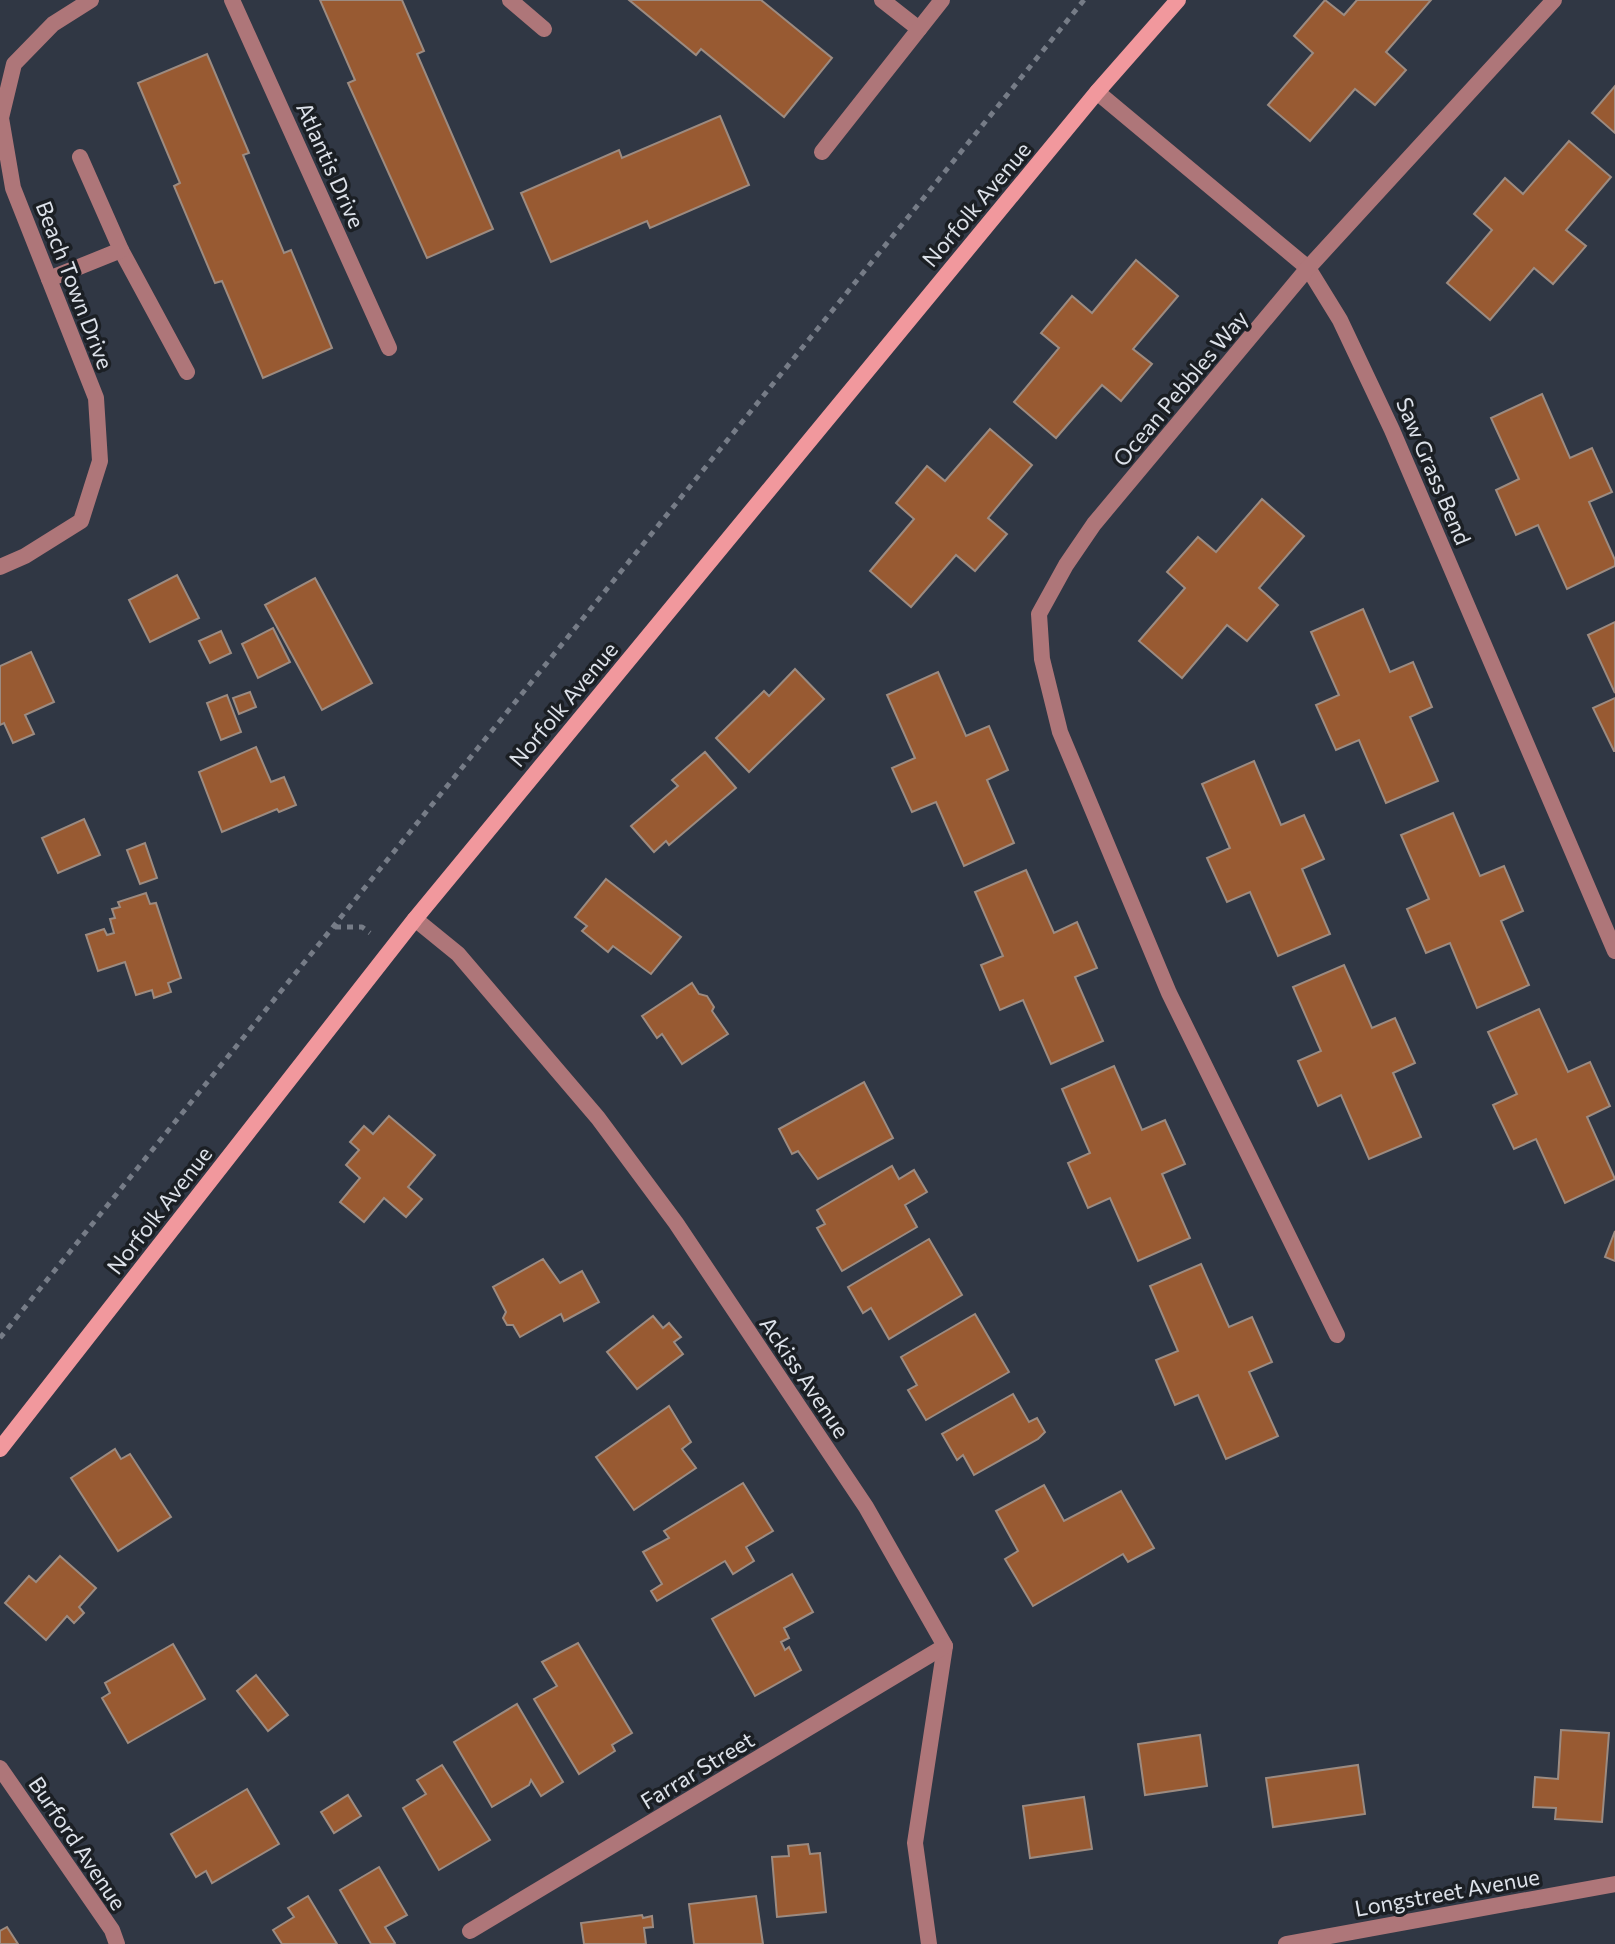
<svg xmlns="http://www.w3.org/2000/svg" width="1615" height="1944" font-family="Commissioner,sans-serif">
	<style>
		.building { fill: #985a32; stroke: #9c8b81; stroke-width: 2 }
		.lines { fill: none; stroke-linecap: round; stroke-linejoin: round }
		.path { stroke: #767c87; stroke-width: 5; stroke-dasharray: 6 6; stroke-linecap: butt }
		.service { stroke: #ae7679; stroke-width: 16 }
		.minor { stroke: #ae7679; stroke-width: 16 }
		.secondary { stroke: #f1989d; stroke-width: 16 }
		.labels { text-anchor: middle; dominant-baseline: central; stroke-width: 7; stroke-linejoin: round; paint-order: stroke }
		.street-label { font-size: 22px; fill: #dde2ea; stroke: #1b1f24 }
	</style>
	<rect width="100%" height="100%" fill="#303744"/>
	<!-- building -->
	<g class="building">
		<polygon points="320,0 402,0 424,51 417,54 493,229 427,258 348,83 355,80"/>
		<polygon points="629,0 761,0 832,58 784,117 701,49 696,55"/>
		<polygon points="1325,0 1344,15 1357,0 1431,0 1386,52 1406,70 1375,105 1355,89 1310,141 1268,105 1313,53 1294,36"/>
		<polygon points="207,54 249,153 243,155 284,253 291,250 332,348 263,378 222,281 215,283 174,186 180,183 138,83"/>
		<polygon points="1615,86 1615,133 1592,113"/>
		<polygon points="720,116 749,185 650,228 647,221 551,262 521,193 619,150 622,158"/>
		<polygon points="1569,141 1611,177 1566,230 1586,246 1553,284 1534,268 1490,320 1447,283 1492,230 1474,214 1505,178 1523,194"/>
		<polygon points="1136,260 1178,296 1133,349 1152,364 1121,401 1102,385 1056,438 1014,402 1059,348 1041,333 1072,296 1092,313"/>
		<polygon points="1542,394 1570,458 1592,448 1612,492 1589,502 1615,560 1615,566 1567,589 1538,525 1516,535 1496,490 1519,479 1491,418"/>
		<polygon points="990,429 1032,465 988,518 1007,534 975,571 956,555 911,607 870,571 914,519 896,503 927,466 945,481"/>
		<polygon points="1262,499 1304,536 1259,588 1278,605 1247,641 1227,625 1182,678 1139,641 1185,588 1167,572 1198,537 1216,552"/>
		<polygon points="177,575 199,618 150,642 129,600"/>
		<polygon points="315,578 372,683 322,710 265,605"/>
		<polygon points="1363,609 1390,672 1413,662 1432,707 1410,717 1438,781 1386,803 1359,740 1336,750 1316,705 1339,695 1311,632"/>
		<polygon points="1615,622 1615,693 1588,635"/>
		<polygon points="273,628 290,662 258,678 242,644"/>
		<polygon points="221,631 231,653 210,663 199,641"/>
		<polygon points="31,652 54,702 25,715 34,734 13,743 4,723 0,725 0,666"/>
		<polygon points="795,669 824,699 749,772 716,738 764,691 769,696"/>
		<polygon points="938,672 966,736 989,726 1008,770 987,780 1014,843 964,866 936,802 912,812 892,768 915,758 887,695"/>
		<polygon points="250,692 256,707 239,714 233,698"/>
		<polygon points="227,695 241,732 221,740 207,703"/>
		<polygon points="1615,698 1615,751 1614,751 1593,708"/>
		<polygon points="256,747 271,782 284,777 296,805 279,812 277,809 222,832 199,772"/>
		<polygon points="705,752 736,788 669,845 666,841 654,852 631,826 678,786 672,780"/>
		<polygon points="1254,761 1281,825 1304,815 1324,859 1302,869 1330,934 1278,956 1250,892 1227,902 1207,858 1230,848 1202,784"/>
		<polygon points="1453,813 1480,876 1504,866 1523,911 1501,921 1529,985 1477,1008 1450,943 1426,953 1407,909 1429,899 1401,835"/>
		<polygon points="84,819 100,855 58,873 42,838"/>
		<polygon points="145,843 157,878 140,884 127,850"/>
		<polygon points="1026,870 1054,933 1077,922 1097,968 1075,977 1103,1041 1051,1064 1023,1000 1000,1010 981,965 1003,956 975,892"/>
		<polygon points="606,879 681,937 651,974 613,946 608,952 582,931 587,926 575,917"/>
		<polygon points="146,893 150,904 156,903 181,978 168,983 171,992 154,998 152,990 136,995 125,962 98,971 86,935 104,929 107,935 114,933 110,919 115,918 112,909 120,907 118,902"/>
		<polygon points="1344,965 1372,1028 1395,1018 1415,1063 1393,1073 1421,1137 1369,1159 1341,1095 1318,1106 1298,1061 1321,1051 1293,987"/>
		<polygon points="692,983 699,994 707,996 714,1007 712,1011 728,1034 682,1064 662,1034 657,1038 642,1016"/>
		<polygon points="1539,1009 1568,1072 1590,1062 1610,1106 1587,1117 1615,1179 1565,1203 1536,1139 1514,1149 1493,1105 1517,1094 1488,1032"/>
		<polygon points="1114,1066 1142,1130 1165,1120 1185,1164 1162,1174 1190,1238 1138,1261 1110,1198 1088,1208 1068,1163 1090,1153 1062,1089"/>
		<polygon points="864,1082 893,1138 818,1179 798,1151 792,1154 779,1129"/>
		<polygon points="389,1116 435,1155 408,1187 422,1199 406,1217 384,1198 364,1222 340,1202 360,1178 346,1165 359,1150 350,1142 364,1126 373,1134"/>
		<polygon points="892,1166 899,1179 914,1170 927,1192 905,1205 917,1227 842,1271 817,1228 825,1224 817,1210"/>
		<polygon points="1615,1231 1615,1261 1605,1257"/>
		<polygon points="929,1239 962,1295 889,1339 871,1308 863,1313 848,1287"/>
		<polygon points="543,1259 560,1283 582,1271 599,1302 564,1321 561,1314 520,1337 513,1325 507,1325 503,1318 506,1312 493,1287"/>
		<polygon points="1201,1264 1229,1327 1252,1317 1272,1362 1249,1372 1278,1436 1226,1459 1198,1395 1175,1405 1156,1360 1178,1351 1150,1286"/>
		<polygon points="975,1314 1009,1372 926,1420 908,1390 917,1385 901,1357"/>
		<polygon points="653,1316 663,1328 669,1323 681,1337 674,1342 683,1354 637,1389 607,1352"/>
		<polygon points="1013,1394 1029,1422 1037,1418 1045,1432 1038,1439 974,1475 963,1455 957,1460 942,1434"/>
		<polygon points="669,1406 691,1442 682,1449 696,1468 634,1510 596,1457"/>
		<polygon points="115,1449 121,1459 130,1454 171,1517 118,1551 71,1478"/>
		<polygon points="743,1483 773,1531 746,1547 754,1561 733,1574 725,1561 657,1601 651,1591 662,1584 643,1552 669,1538 664,1531"/>
		<polygon points="1044,1485 1064,1521 1121,1491 1154,1548 1128,1562 1123,1554 1033,1606 1005,1559 1018,1551 996,1511"/>
		<polygon points="60,1556 96,1588 79,1607 84,1613 74,1623 67,1616 46,1640 5,1603 29,1576 36,1582"/>
		<polygon points="792,1574 813,1612 784,1628 789,1638 781,1642 785,1650 789,1647 801,1670 755,1696 712,1619"/>
		<polygon points="578,1643 632,1733 612,1745 615,1751 579,1774 534,1699 557,1686 542,1662"/>
		<polygon points="173,1644 205,1699 128,1743 102,1698 110,1693 105,1683"/>
		<polygon points="256,1675 288,1715 268,1731 237,1691"/>
		<polygon points="517,1704 563,1782 541,1796 531,1780 529,1785 492,1807 454,1742"/>
		<polygon points="1561,1730 1609,1733 1602,1822 1555,1819 1556,1808 1533,1807 1535,1777 1558,1779"/>
		<polygon points="1200,1735 1207,1786 1145,1795 1138,1744"/>
		<polygon points="442,1765 490,1840 439,1870 403,1808 426,1794 417,1780"/>
		<polygon points="1358,1765 1365,1814 1273,1827 1266,1778"/>
		<polygon points="247,1789 279,1844 212,1883 206,1871 196,1877 171,1834"/>
		<polygon points="348,1795 361,1816 334,1833 321,1812"/>
		<polygon points="1084,1797 1092,1849 1030,1858 1023,1806"/>
		<polygon points="808,1844 810,1854 820,1853 826,1912 777,1917 772,1857 789,1856 788,1846"/>
		<polygon points="379,1867 407,1915 385,1927 395,1943 393,1944 371,1944 340,1890"/>
		<polygon points="308,1896 337,1944 282,1944 273,1930 294,1917 288,1908"/>
		<polygon points="756,1896 763,1944 694,1944 689,1904"/>
		<polygon points="642,1915 643,1918 652,1916 653,1927 644,1928 646,1944 584,1944 581,1923"/>
		<polygon points="7,1927 18,1944 0,1944 0,1931"/>
	</g>
	<g class="lines">
		<!-- path -->
		<g class="path">
			<polyline points="335,927 362,927 370,933"/>
			<polyline points="0,1338 1084,0"/>
		</g>
		<!-- service -->
		<g class="service">
			<polyline points="121,250 187,372"/>
			<polyline points="49,279 121,250 80,157"/>
		</g>
		<!-- minor -->
		<g class="minor">
			<polyline points="232,0 389,348"/>
			<polyline points="510,0 544,29"/>
			<polyline points="882,0 919,29"/>
			<polyline points="1097,92 1308,268 1340,320 1392,430 1615,951"/>
			<polyline points="822,152 942,0"/>
			<polyline points="0,567 25,556 81,521 100,461 96,398 13,188 1,118 14,64 53,24 91,0"/>
			<polyline points="415,919 458,954 598,1118 676,1223 866,1507 945,1646 915,1843 929,1944"/>
			<polyline points="1337,1335 1169,993 1060,732 1042,659 1039,614 1066,565 1094,524 1308,268 1554,0"/>
			<polyline points="0,1768 112,1930 117,1944"/>
			<polyline points="470,1931 945,1646"/>
			<polyline points="1286,1944 1615,1884"/>
		</g>
		<!-- secondary -->
		<polyline class="secondary" points="0,1449 415,919 1097,92 1178,0"/>
	</g>
	<g class="labels">
		<!-- street labels -->
		<g class="street-label">
			<text transform="translate(331 165) rotate(66)">Atlantis Drive</text>
			<text transform="translate(976 204) rotate(-50)">Norfolk Avenue</text>
			<text transform="translate(75 285) rotate(69)">Beach Town Drive</text>
			<text transform="translate(1180 388) rotate(-50)">Ocean Pebbles Way</text>
			<text transform="translate(1434 471) rotate(67)">Saw Grass Bend</text>
			<text transform="translate(563 704) rotate(-50)">Norfolk Avenue</text>
			<text transform="translate(159 1210) rotate(-52)">Norfolk Avenue</text>
			<text transform="translate(805 1377) rotate(56)">Ackiss Avenue</text>
			<text transform="translate(697 1770) rotate(-31)">Farrar Street</text>
			<text transform="translate(78 1843) rotate(56)">Burford Avenue</text>
			<text transform="translate(1447 1892) rotate(-10)">Longstreet Avenue</text>
		</g>
	</g>
</svg>
